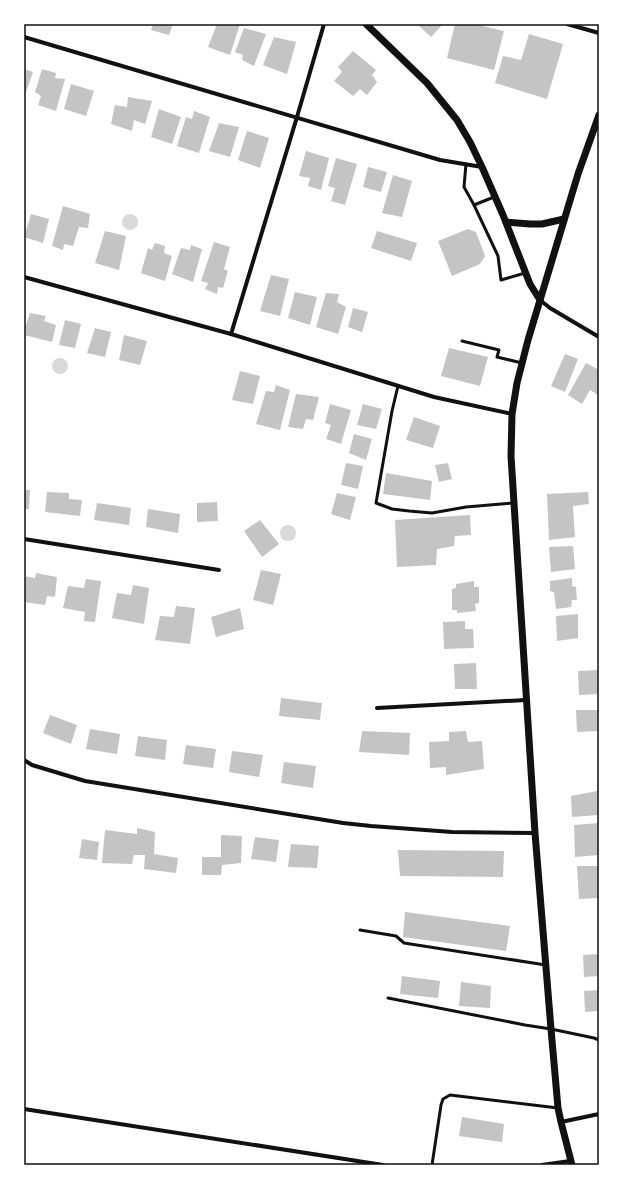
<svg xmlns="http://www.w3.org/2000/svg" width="623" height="1189" font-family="'PT Serif',serif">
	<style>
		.water { fill: #d9d9d9 }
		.building { fill: #c4c4c4 }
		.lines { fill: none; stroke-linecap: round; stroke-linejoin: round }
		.service { stroke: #111; stroke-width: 3 }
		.minor { stroke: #111; stroke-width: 4 }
		.tertiary { stroke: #111; stroke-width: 7 }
		.neatline { fill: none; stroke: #111; stroke-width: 1.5 }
	</style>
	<rect width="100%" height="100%" fill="#fff"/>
	<!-- water -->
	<g class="water">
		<circle cx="130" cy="222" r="8"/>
		<circle cx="60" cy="366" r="8"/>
		<circle cx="288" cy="533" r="8"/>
	</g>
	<!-- building -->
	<g class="building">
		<polygon points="153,24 173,24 169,35 151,30"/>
		<polygon points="217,24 240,24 230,55 208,47"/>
		<polygon points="417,24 443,24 431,37"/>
		<polygon points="455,24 474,24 504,31 494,70 447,58"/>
		<polygon points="244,28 266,34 254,66 242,60 243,55 235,52"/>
		<polygon points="529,34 563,44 547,99 495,83 503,56 521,60"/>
		<polygon points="274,37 296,42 287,74 263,65"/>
		<polygon points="353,51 376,70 372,75 377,82 367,95 360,89 353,96 334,81 342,72 338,67"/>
		<polygon points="24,69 33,72 24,98"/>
		<polygon points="42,69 56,73 55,78 65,79 56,111 38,105 41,96 35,92"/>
		<polygon points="71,84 94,91 86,116 64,109"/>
		<polygon points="128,97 152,101 145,124 134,120 132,131 111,124 115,105 127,107"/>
		<polygon points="159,109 181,117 172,144 151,137"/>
		<polygon points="194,111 210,117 199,153 177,146 186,117 192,119"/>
		<polygon points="219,123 239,127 230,157 209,151"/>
		<polygon points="247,131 269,138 260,168 238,160"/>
		<polygon points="306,151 329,158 321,190 308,186 310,178 299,176"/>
		<polygon points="336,158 357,164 345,205 331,201 335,188 328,186"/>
		<polygon points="368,167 387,172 381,192 363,187"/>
		<polygon points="393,175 412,181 402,217 382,213"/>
		<polygon points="63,206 90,214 88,228 79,227 73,246 64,244 63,250 52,246"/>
		<polygon points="31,214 49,219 43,243 24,237"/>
		<polygon points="468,229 476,232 485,256 480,264 452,276 438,241"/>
		<polygon points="105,231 126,236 119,270 95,263"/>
		<polygon points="377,231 417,243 411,261 371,248"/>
		<polygon points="214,242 230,247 224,269 228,271 223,288 218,287 217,294 205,289 208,283 201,281"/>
		<polygon points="155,243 165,246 164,253 172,256 165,281 141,273 148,248 152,250"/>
		<polygon points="191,245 202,249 193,282 172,274 181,248 190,250"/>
		<polygon points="271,275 289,279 280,316 260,311"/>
		<polygon points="295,292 317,297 310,325 288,318"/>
		<polygon points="326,293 339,294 337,302 346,307 338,334 316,327"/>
		<polygon points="353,308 368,312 362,332 348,327"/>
		<polygon points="30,313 46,316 44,321 56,325 52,342 24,335 24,331"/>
		<polygon points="65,320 81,324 75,348 59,345"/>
		<polygon points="95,328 111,332 105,357 87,353"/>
		<polygon points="124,335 147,341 140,365 119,360"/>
		<polygon points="449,348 488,357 480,386 441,376"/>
		<polygon points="565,354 578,359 565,392 551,386"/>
		<polygon points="586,363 599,370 599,394 598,395 590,390 582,404 568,395"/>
		<polygon points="240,371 260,376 253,404 232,400"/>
		<polygon points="276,385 290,390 280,430 256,424 266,391 274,392"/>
		<polygon points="296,394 319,397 313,420 306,419 303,429 288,427"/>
		<polygon points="330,404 351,410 341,444 326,439 331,425 325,423"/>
		<polygon points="363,404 382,409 376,429 357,425"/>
		<polygon points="414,417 440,426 433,448 406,440"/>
		<polygon points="354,434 372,439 366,460 349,453"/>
		<polygon points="346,463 363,466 358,489 341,485"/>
		<polygon points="448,463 452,479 439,482 435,465"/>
		<polygon points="386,473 432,481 430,500 383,494"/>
		<polygon points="24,490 30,490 29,509 24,509"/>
		<polygon points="47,492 69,493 69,499 82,500 80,516 45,512"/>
		<polygon points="588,492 589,504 573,506 575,537 549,540 547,494"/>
		<polygon points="337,493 356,497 350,520 331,514"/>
		<polygon points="217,502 218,521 197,522 197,503"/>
		<polygon points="97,503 131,508 129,525 94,520"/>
		<polygon points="148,509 180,514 178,533 146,527"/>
		<polygon points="470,515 471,535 455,536 454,546 437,549 436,565 397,567 395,520"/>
		<polygon points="260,520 279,544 262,557 244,531"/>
		<polygon points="573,546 575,569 551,572 549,547"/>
		<polygon points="261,570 281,574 273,605 253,600"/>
		<polygon points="36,573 57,577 55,597 47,596 45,605 24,602 24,576 35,578"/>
		<polygon points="572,578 572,586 576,587 577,600 572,600 571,607 556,609 554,592 550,591 550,581"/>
		<polygon points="86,579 101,581 95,622 84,621 85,612 63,608 68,586 84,588"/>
		<polygon points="474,581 474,587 479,587 479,603 475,604 476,611 457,613 457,610 452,610 452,589 456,588 456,584"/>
		<polygon points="133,585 149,588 144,624 112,618 117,593 131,595"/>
		<polygon points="176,606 195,608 190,644 155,640 160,616 174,617"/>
		<polygon points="240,608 244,629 216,637 211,617"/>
		<polygon points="578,614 578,638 557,641 556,616"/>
		<polygon points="465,621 465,629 473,629 474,648 444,649 443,622"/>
		<polygon points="476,663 477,689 455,689 454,664"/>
		<polygon points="599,670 599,694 579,695 578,671"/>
		<polygon points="281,698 322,703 320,720 279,716"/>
		<polygon points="576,710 599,710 599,731 577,732"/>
		<polygon points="50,715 77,725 71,744 43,733"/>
		<polygon points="90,729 120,734 117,754 86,749"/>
		<polygon points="362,731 410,733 409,755 359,752"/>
		<polygon points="466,731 468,742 482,741 484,769 446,775 446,767 430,768 429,742 449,741 449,732"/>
		<polygon points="138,736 167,740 165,760 135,756"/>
		<polygon points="186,745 216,749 213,768 183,764"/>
		<polygon points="232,751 263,755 259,777 229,772"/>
		<polygon points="284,762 316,766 313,788 281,783"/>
		<polygon points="597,781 599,781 599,815 572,817 571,796 597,791"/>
		<polygon points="599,823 599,855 575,857 574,825"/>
		<polygon points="137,828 155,832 154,854 178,858 176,873 144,869 145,855 134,855 132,864 102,863 105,830 137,834"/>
		<polygon points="221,835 242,836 241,863 222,865 221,875 202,875 202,857 221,857"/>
		<polygon points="255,837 279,840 276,862 251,859"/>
		<polygon points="82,839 99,842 97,860 79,858"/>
		<polygon points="291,844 319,846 317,868 288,867"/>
		<polygon points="398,850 504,851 503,877 400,876"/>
		<polygon points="577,866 599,866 599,898 579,899"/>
		<polygon points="405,912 510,926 506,951 403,937"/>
		<polygon points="599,954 599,976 584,977 583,955"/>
		<polygon points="402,976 440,981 438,998 400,994"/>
		<polygon points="461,982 491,986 490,1008 459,1006"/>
		<polygon points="599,990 599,1011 585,1012 584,991"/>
		<polygon points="462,1117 504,1124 502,1142 459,1136"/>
	</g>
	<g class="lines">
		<!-- service -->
		<g class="service">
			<polyline points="466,164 464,187 474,205 498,256 501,280 525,273"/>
			<polyline points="474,205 494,197"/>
			<polyline points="462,341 499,350 497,357 522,363"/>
			<polyline points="398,386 392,411 376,503 392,509 409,511 432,513 466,507 513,503"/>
			<polyline points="360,930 396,936 404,943 546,965"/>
			<polyline points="388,998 525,1025 551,1029 594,1038 599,1040"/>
			<polyline points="432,1165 441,1105 443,1099 450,1095 558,1108"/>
		</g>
		<!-- minor -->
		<g class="minor">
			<polyline points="567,24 599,33"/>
			<polyline points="24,37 440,160 482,167"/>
			<polyline points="24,277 231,334 434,397 512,414"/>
			<polyline points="540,300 550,308 599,337"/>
			<polyline points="231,334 297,117 324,24"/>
			<polyline points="24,539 219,570"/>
			<polyline points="377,708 526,700"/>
			<polyline points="24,760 32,765 85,781 343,823 371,826 452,832 535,833"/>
			<polyline points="24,1109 383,1165"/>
			<polyline points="561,1122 599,1114"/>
			<polyline points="542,1165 570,1161"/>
		</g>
		<!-- tertiary -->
		<g class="tertiary">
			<polyline points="366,24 427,83 457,120 470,142 482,167 503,215 530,284 540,300"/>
			<polyline points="506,222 530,224 542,224 564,219"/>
			<polyline points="572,1165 561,1122 558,1108 551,1029 535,833 511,456 512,414 517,383 528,340 578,174 599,115"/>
		</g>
	</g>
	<!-- border -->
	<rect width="623" height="1189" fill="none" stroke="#ffffff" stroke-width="50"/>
	<rect x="25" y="25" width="573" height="1139" class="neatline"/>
</svg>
